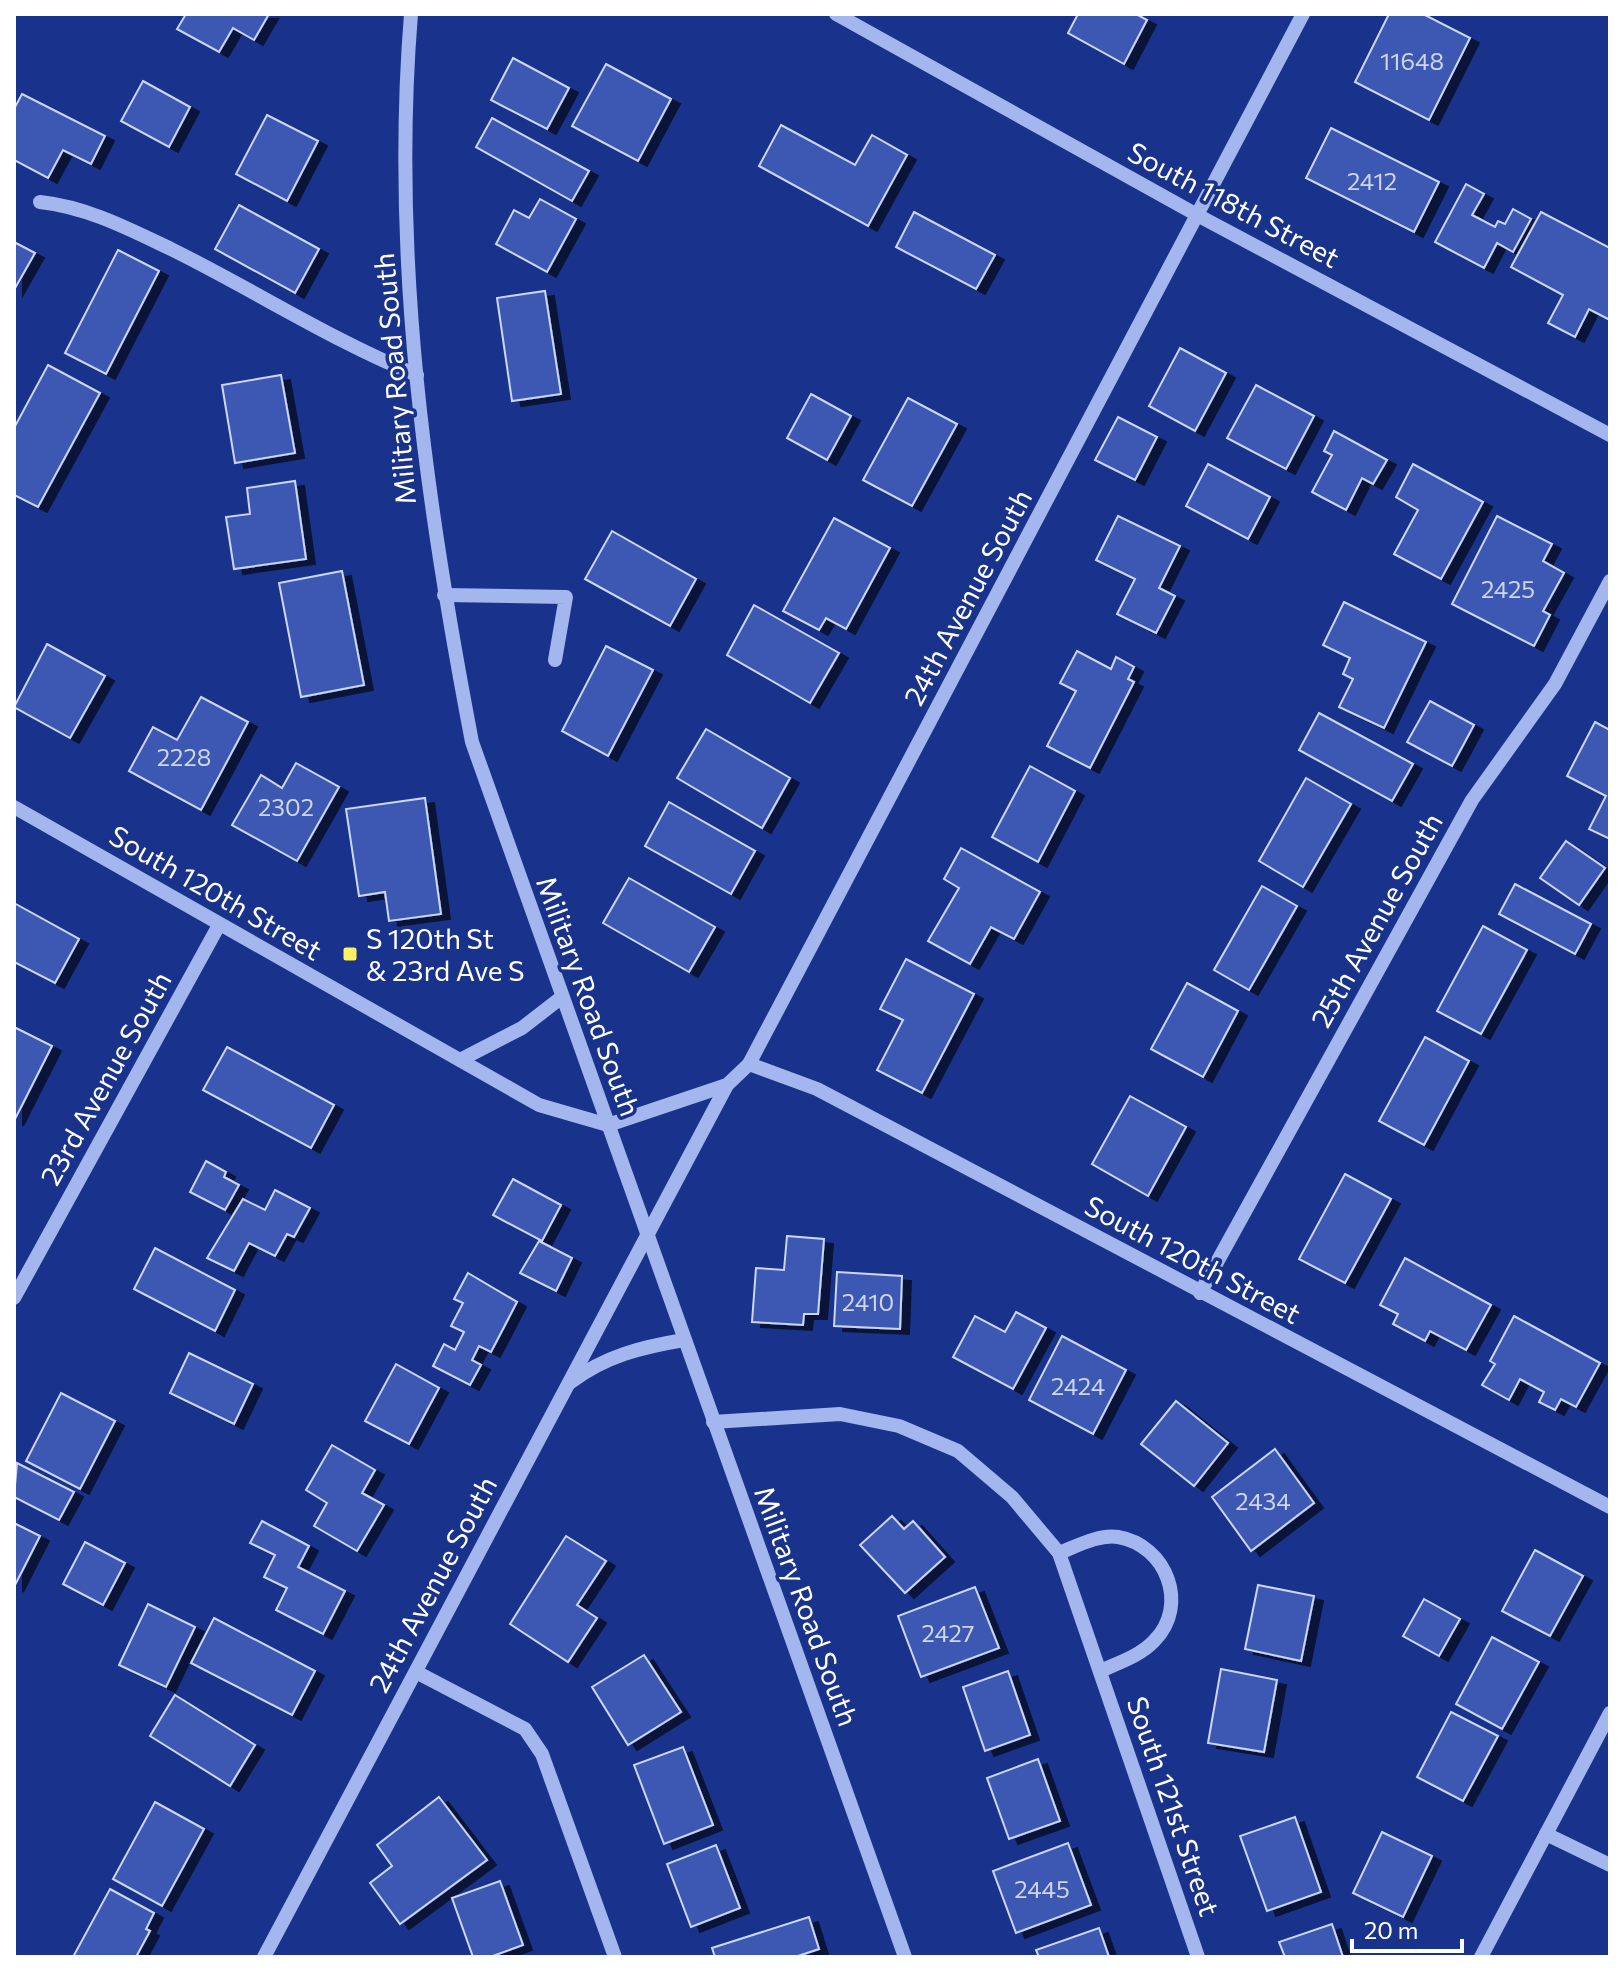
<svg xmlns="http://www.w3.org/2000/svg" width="1624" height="1971" font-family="Commissioner,sans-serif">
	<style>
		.building { fill: #3d59b2; stroke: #cad6fa; stroke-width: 2; filter: url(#shadow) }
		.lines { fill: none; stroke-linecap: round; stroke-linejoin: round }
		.minor { stroke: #a4b6ee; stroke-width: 14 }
		.poi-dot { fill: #fff261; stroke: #19338c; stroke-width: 3 }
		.labels { text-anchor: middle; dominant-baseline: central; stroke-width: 7; stroke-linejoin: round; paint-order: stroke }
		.number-label { font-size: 24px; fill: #ced6ec }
		.street-label { font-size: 28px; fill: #fff; stroke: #19338c }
		.poi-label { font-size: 28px; fill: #fff; stroke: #19338c; text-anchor: start }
	</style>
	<defs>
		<filter id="shadow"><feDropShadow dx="9" dy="5" stdDeviation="0" flood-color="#0009"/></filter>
	</defs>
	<rect width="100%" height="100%" fill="#19338c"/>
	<!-- building -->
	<g class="building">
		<polygon points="186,14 269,14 254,40 233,28 219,52 177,29"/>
		<polygon points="1078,14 1136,14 1147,20 1124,64 1068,33"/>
		<polygon points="1389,14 1423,14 1470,38 1429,120 1355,82"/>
		<polygon points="513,58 569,88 547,129 491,100"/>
		<polygon points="606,64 671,99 638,161 572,126"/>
		<polygon points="143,81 190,107 169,147 121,121"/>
		<polygon points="22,94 105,136 91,164 63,150 48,178 14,160 14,109"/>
		<polygon points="267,115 318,141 287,201 236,174"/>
		<polygon points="492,118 589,171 572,201 476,147"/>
		<polygon points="781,125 855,165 872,135 907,155 868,226 759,166"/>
		<polygon points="1331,128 1439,182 1414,232 1306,178"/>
		<polygon points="1466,184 1484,194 1472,215 1495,227 1498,221 1505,224 1513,209 1531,219 1513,252 1497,243 1484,268 1435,242"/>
		<polygon points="540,199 576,219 547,272 496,244 514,210 529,218"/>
		<polygon points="239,205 319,249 295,293 215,249"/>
		<polygon points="914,212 995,255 976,289 896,247"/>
		<polygon points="1541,212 1610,248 1610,320 1589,309 1575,337 1548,323 1563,295 1511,267"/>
		<polygon points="14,242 35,253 14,290"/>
		<polygon points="118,250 159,271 106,374 65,353"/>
		<polygon points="545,291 561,394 512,401 497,298"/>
		<polygon points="1180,348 1226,373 1195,431 1149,406"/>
		<polygon points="48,365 100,393 38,507 14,495 14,428"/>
		<polygon points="281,375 295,453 235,463 222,385"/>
		<polygon points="1256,385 1314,416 1286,469 1227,438"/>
		<polygon points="811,394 851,416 827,460 787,438"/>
		<polygon points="908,398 957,424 912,506 863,480"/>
		<polygon points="1118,417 1157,437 1135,480 1095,460"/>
		<polygon points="1334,431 1387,460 1373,484 1362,478 1346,510 1312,492 1332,455 1324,451"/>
		<polygon points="1208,464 1270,497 1248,539 1186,506"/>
		<polygon points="1413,464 1483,502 1441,579 1394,554 1418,510 1396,497"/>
		<polygon points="295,481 306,559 234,569 226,517 250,514 247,488"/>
		<polygon points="1118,516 1180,546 1159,588 1175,596 1156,633 1117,614 1135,579 1096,560"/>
		<polygon points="1497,516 1552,544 1543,561 1564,573 1543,611 1550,615 1534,646 1452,604"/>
		<polygon points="834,518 890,548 846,629 826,618 819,630 783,611"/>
		<polygon points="612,531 696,579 670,626 585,579"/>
		<polygon points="342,571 364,685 301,697 279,583"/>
		<polygon points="1344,602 1426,642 1384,728 1339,707 1353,679 1343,674 1350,658 1323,645"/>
		<polygon points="754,605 839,653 810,703 727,655"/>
		<polygon points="47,644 105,676 70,738 14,707"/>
		<polygon points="606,646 653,670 608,756 562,731"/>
		<polygon points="1077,651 1111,669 1116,657 1134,667 1128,679 1134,682 1090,768 1047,746 1076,691 1060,683"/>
		<polygon points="201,697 248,722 201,810 129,771 153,727 177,740"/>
		<polygon points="1430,701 1474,725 1452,766 1407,742"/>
		<polygon points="1319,713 1413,764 1392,801 1299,750"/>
		<polygon points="1595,722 1610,730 1610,839 1589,829 1606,796 1567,776"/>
		<polygon points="706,729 790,778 762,828 677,778"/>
		<polygon points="296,763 339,787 297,861 232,825 261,775 282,788"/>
		<polygon points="1030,766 1075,791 1038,862 992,837"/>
		<polygon points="1306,778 1351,804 1303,887 1259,861"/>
		<polygon points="425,798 441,914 389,921 385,892 359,896 346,809"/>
		<polygon points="669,802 755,851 731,894 645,846"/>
		<polygon points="1566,841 1605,868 1579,905 1540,878"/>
		<polygon points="961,848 1040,892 1014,939 991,927 970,964 928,941 959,888 944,879"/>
		<polygon points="629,878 715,927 689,972 603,923"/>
		<polygon points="1515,884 1591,924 1575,954 1499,914"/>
		<polygon points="1262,886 1297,906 1249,990 1214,970"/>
		<polygon points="14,903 79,939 55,983 14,962"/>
		<polygon points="1483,926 1527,950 1481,1034 1437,1011"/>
		<polygon points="906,959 974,994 922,1093 877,1070 903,1020 880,1009"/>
		<polygon points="1187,983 1238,1011 1203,1077 1151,1049"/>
		<polygon points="14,1027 52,1046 14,1121"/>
		<polygon points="1425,1037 1469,1061 1424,1145 1379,1121"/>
		<polygon points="227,1047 334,1105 311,1148 203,1090"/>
		<polygon points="1130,1096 1186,1127 1148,1196 1092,1164"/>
		<polygon points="206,1161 226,1172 224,1177 239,1185 225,1210 190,1192"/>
		<polygon points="1345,1174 1391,1199 1345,1283 1299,1259"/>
		<polygon points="513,1179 561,1205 542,1241 493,1215"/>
		<polygon points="275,1190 310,1208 294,1237 287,1234 275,1256 249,1243 234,1271 207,1258 243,1199 265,1210"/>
		<polygon points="787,1236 824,1239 818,1314 804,1314 803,1325 752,1322 756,1268 784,1270"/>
		<polygon points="539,1241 572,1258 556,1291 520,1273"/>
		<polygon points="155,1248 235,1290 215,1331 134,1289"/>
		<polygon points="1405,1258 1491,1305 1466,1350 1430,1331 1425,1341 1393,1324 1398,1314 1380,1305"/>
		<polygon points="837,1272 902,1276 900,1329 834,1326"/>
		<polygon points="468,1273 517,1302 491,1352 479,1346 472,1360 481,1365 470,1385 433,1366 444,1344 455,1350 464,1332 451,1326 463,1303 454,1299"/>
		<polygon points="1016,1312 1046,1328 1013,1389 953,1357 975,1316 1005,1332"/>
		<polygon points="1514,1316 1600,1363 1576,1407 1561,1399 1555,1410 1539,1402 1544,1392 1520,1379 1509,1400 1482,1385 1495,1364 1490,1361"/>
		<polygon points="1062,1336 1126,1370 1093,1434 1029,1400"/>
		<polygon points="189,1353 253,1384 234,1424 170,1393"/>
		<polygon points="396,1364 439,1388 409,1444 365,1421"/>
		<polygon points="61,1393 115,1421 80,1489 26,1461"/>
		<polygon points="1176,1401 1228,1443 1194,1486 1141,1444"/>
		<polygon points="332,1445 375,1470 362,1493 384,1505 357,1551 314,1526 327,1503 306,1490"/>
		<polygon points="1275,1449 1314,1503 1251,1551 1212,1497"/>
		<polygon points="17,1463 74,1492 59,1520 14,1497"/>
		<polygon points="892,1516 904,1529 913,1521 945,1557 905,1593 860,1545"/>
		<polygon points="262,1521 309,1546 298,1567 345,1591 323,1634 276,1610 287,1588 264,1577 275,1555 250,1543"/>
		<polygon points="14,1523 40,1536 14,1587"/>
		<polygon points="566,1536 606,1561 577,1605 597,1618 568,1662 510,1624"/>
		<polygon points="85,1542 125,1563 103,1605 63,1584"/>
		<polygon points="1535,1550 1583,1576 1550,1636 1502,1611"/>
		<polygon points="1258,1585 1314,1596 1301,1661 1245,1649"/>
		<polygon points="975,1587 999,1648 921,1677 898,1616"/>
		<polygon points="1424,1599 1460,1619 1439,1656 1403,1636"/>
		<polygon points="148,1604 195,1627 166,1687 119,1665"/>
		<polygon points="214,1618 315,1671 292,1715 191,1663"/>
		<polygon points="1492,1637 1539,1662 1502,1729 1456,1704"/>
		<polygon points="644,1655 681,1712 628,1745 592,1687"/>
		<polygon points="1221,1669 1277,1680 1264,1752 1208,1743"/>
		<polygon points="1008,1671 1030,1735 985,1751 963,1687"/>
		<polygon points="175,1695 255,1745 230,1786 150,1736"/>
		<polygon points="1451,1712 1498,1736 1463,1801 1417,1777"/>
		<polygon points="683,1747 713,1825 664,1844 634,1765"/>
		<polygon points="1038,1759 1060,1821 1009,1839 987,1778"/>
		<polygon points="439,1797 487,1860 400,1924 370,1883 392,1866 377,1845"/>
		<polygon points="155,1802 204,1829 162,1906 113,1879"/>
		<polygon points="1295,1817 1321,1892 1267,1911 1240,1836"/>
		<polygon points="1382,1832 1432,1856 1403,1917 1353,1893"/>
		<polygon points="1068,1843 1091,1905 1016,1933 993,1871"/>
		<polygon points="716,1845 740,1908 691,1927 667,1864"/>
		<polygon points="500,1881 523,1945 490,1957 473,1957 452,1898"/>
		<polygon points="110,1889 154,1913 146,1929 150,1931 136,1957 73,1957"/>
		<polygon points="809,1917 819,1949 795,1957 715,1957 712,1948"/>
		<polygon points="1332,1924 1343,1957 1285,1957 1279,1942"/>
		<polygon points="1099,1928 1109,1957 1039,1957 1036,1950"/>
	</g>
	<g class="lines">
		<!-- minor -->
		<g class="minor">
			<path d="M411,14c-20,245 15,488 61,728l433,1215"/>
			<polyline points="836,14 1199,216 1610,435"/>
			<path d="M40,202c47,5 89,27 131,47 83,41 160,91 246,126"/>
			<polyline points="444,595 566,597 555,660"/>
			<polyline points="14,807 539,1105 608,1125"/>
			<polyline points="460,1060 522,1028 562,997"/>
			<polyline points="749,1064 817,1089 1610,1507"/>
			<polyline points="608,1125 727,1085 749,1064 1303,14"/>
			<polyline points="1200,1293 1472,800 1555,684 1610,581"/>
			<polyline points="14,1298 219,925"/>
			<path d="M571,1382c34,-26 71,-35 113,-42"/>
			<polyline points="713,1422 840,1414 899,1426 958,1451 1012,1497 1059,1553 1198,1957"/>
			<path d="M1059,1553c18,-7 40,-19 59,-16 48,8 72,68 36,104 -14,15 -36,22 -54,30"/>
			<polyline points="416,1672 525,1729 542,1754 615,1957"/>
			<polyline points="1546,1834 1610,1865"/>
			<polyline points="264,1957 727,1085"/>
			<polyline points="1481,1957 1610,1713"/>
		</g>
	</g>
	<!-- markers -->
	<rect class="poi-dot" x="342" y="946" width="16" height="16" rx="4"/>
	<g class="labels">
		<!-- number labels -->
		<g class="number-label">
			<text x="1412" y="60">11648</text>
			<text x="1372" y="180">2412</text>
			<text x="1508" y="588">2425</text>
			<text x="184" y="756">2228</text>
			<text x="286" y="806">2302</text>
			<text x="868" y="1301">2410</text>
			<text x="1078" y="1385">2424</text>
			<text x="1263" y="1500">2434</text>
			<text x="948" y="1632">2427</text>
			<text x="1042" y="1888">2445</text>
		</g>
		<!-- street labels -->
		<g class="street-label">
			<text transform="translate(1234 204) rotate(28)">South 118th Street</text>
			<text transform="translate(394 379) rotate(-95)">Military Road South</text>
			<text transform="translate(967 597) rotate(-62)">24th Avenue South</text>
			<text transform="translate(216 892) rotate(30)">South 120th Street</text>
			<text transform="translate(1376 920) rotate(-61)">25th Avenue South</text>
			<text transform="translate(589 996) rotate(70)">Military Road South</text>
			<text transform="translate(105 1078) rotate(-61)">23rd Avenue South</text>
			<text transform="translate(1193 1259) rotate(28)">South 120th Street</text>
			<text transform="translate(432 1584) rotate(-62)">24th Avenue South</text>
			<text transform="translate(807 1606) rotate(70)">Military Road South</text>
			<text transform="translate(1174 1806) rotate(71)">South 121st Street</text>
		</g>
		<!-- poi labels -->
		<g class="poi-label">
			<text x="366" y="938">S 120th St<tspan x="366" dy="32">&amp; 23rd Ave S</tspan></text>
		</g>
	</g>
	<!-- border -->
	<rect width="1624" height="1971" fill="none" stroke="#ffffff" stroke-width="32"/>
	<!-- scale -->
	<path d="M1352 1939v12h110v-12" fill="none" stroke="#ffffff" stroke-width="4"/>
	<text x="1364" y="1939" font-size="24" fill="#ffffff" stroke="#19338c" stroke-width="6" paint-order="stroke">20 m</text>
</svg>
